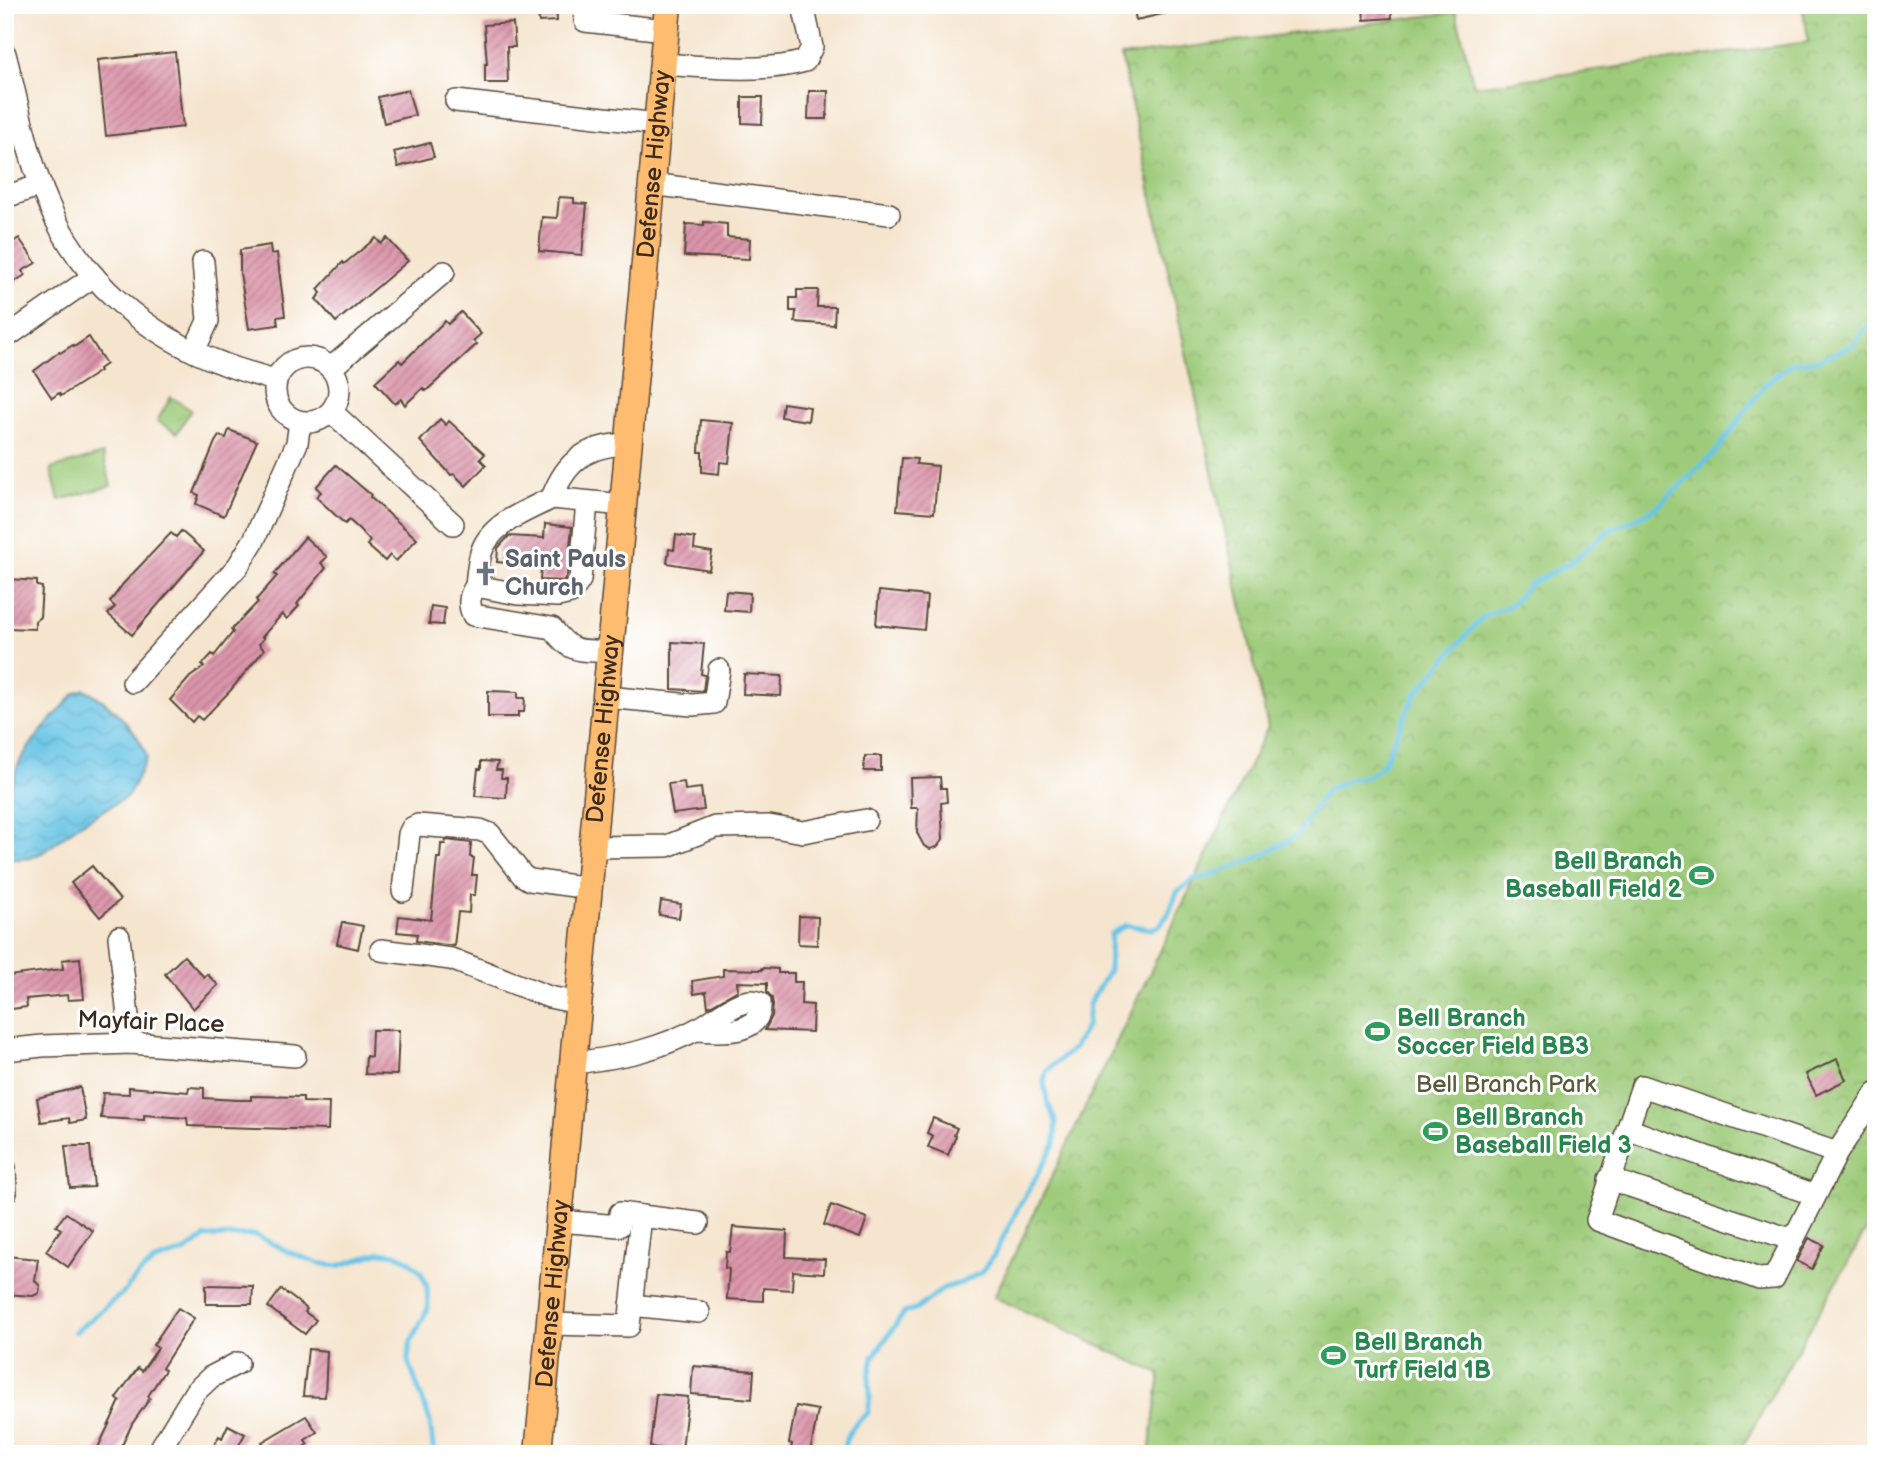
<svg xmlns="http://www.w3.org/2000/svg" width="1881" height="1459" font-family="'Balsamiq Sans',sans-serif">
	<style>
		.grass { fill: #9dcb79; stroke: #6c7a4c; stroke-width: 2 }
		.park { fill: url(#park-crowns); stroke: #6c7a4c; stroke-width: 2 }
		.water { fill: url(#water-waves); stroke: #527882; stroke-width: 2 }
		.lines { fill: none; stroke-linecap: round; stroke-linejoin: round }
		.stream { stroke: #68c5e6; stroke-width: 5 }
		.building { fill: url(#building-hatch) }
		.minor-casing { stroke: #574639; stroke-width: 24 }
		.major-casing { stroke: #574639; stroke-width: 29 }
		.minor { stroke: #fff; stroke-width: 21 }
		.major { stroke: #fdbc70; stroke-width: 26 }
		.labels { text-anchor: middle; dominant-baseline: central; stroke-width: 6; stroke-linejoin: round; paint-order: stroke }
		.street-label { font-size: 24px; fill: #3b2a1e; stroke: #fff }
		.worship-label { font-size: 24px; font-weight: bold; fill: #5b616d; stroke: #fff; text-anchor: start }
		.leisure-label { font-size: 24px; font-weight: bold; fill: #27864d; stroke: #fff; text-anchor: start }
		.park-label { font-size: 24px; fill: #585a39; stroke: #fff }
	</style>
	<defs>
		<pattern id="park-crowns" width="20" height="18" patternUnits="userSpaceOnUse" patternTransform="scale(1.75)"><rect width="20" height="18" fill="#9dcb79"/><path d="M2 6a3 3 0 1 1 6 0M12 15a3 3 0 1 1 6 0" fill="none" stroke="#88ae68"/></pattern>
		<pattern id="water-waves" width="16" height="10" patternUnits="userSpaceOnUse" patternTransform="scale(1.75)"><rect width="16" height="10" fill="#68c5e6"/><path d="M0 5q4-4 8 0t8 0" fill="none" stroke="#5ba9c5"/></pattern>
		<pattern id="building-hatch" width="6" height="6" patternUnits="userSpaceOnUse" patternTransform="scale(1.75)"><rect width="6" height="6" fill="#dc95ab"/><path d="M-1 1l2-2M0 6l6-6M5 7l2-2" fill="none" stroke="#b47a8b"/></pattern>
	</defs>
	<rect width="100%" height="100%" fill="#fff"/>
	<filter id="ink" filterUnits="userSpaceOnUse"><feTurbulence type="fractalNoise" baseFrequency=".0143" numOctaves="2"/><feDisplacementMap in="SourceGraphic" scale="14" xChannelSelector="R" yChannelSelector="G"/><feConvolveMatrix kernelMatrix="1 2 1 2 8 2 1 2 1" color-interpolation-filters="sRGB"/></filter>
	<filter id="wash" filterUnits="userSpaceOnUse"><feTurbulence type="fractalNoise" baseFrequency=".00686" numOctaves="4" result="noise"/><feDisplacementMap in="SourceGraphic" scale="28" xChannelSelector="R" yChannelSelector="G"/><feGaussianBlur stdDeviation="1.57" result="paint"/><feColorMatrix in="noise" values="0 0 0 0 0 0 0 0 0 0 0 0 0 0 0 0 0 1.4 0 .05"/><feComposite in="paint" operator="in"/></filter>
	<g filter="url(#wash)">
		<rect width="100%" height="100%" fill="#f5e5cf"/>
		<!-- grass -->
		<polygon class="grass" points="103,454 111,486 59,500 51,469"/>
		<!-- park -->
		<g class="park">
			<polygon points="1802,5 1876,5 1876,1213 1738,1454 1149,1454 1160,1374 994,1297 1268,727 1121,56 1456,12 1474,86 1809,42"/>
			<polygon points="171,397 191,410 177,433 157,421"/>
		</g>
		<!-- water -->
		<path class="water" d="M84,689c24,12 56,42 63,69l-19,38 -51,30 -33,26 -13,6 -26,2v-61c8,-11 8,-24 14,-36 14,-25 37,-48 56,-70z"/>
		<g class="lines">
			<!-- stream -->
			<g class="stream">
				<polyline points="75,1332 124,1292 138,1275 155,1261 186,1251 205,1237 255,1235 289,1252 318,1263 338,1266 381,1252 396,1254 408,1260 421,1272 427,1286 428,1308 410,1344 408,1360 430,1421 434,1454"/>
				<path d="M843,1454c2,-20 10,-29 25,-41l2,-15 -1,-20 4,-21 31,-44 14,-5 26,-20 17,-5 21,-11 12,-17 27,-52 34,-59 1,-22 -9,-21 -3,-19 2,-11 28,-23 13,-23 2,-21 20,-34 2,-36 15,-9 25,4 8,-3 10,-13 8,-21 17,-13 19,-4 48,-19 37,-21 11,-19 18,-26 22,-10 22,-5 12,-11 32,-69 53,-62 16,-17 27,-11 19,-21 40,-21 41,-34 21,-8 25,-14 58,-54 50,-69 28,-21 25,-3 34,-14 24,-31"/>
			</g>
		</g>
		<g id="blocks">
			<!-- building -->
			<g class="building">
				<polygon points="538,5 556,5 557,21 539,22"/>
				<polygon points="1133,5 1176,5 1176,11 1136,20"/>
				<polygon points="1379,5 1390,5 1392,18 1364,20 1363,7"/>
				<polygon points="513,23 515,47 507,47 508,83 485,83 485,64 487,64 484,25"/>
				<polygon points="175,52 183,127 106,136 98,60"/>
				<polygon points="408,90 415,115 384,123 378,97"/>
				<polygon points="809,91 828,91 827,119 808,119"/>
				<polygon points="742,97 763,97 762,124 742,123"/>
				<polygon points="430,143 434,157 398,167 394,152"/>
				<polygon points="559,197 574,198 574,203 587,204 582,255 539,251 542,217 557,218"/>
				<polygon points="704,222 727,224 727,237 750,239 749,259 684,256 686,224 704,225"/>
				<polygon points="19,238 36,263 22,271 25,275 5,288 5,247"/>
				<polygon points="376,238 381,244 387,238 408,261 336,322 316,299 321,293 318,289 343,262 344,264"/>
				<polygon points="270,245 271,254 277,253 285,316 277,317 278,325 249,329 240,273 240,250"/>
				<polygon points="797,290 818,290 817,307 835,307 834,325 795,322 796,311 790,311 790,298 797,298"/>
				<polygon points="461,312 481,334 473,341 477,344 426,391 423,388 405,405 401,399 395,404 375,382 399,360 402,363 445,321 448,324"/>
				<polygon points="89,337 106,364 99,369 100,371 61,396 59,393 52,398 34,371 59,352 60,353 73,345 74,347"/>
				<polygon points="783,403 810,407 808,421 781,417"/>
				<polygon points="440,419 446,425 449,421 485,454 480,459 486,465 466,486 454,474 451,475 420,441"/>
				<polygon points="701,420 733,423 729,463 720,462 719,474 702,472 702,452 699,452"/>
				<polygon points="229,430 257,441 224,516 196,504 199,495 194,493 215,442 219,436 226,438"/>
				<polygon points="902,458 917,459 916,464 938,466 934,513 897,510"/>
				<polygon points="336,465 371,495 370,497 417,539 396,561 390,555 385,561 367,545 370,541 359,529 349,520 345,524 316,497 321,492 316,487"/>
				<polygon points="545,524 572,527 567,575 563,581 540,580 541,566 497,562 498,548 509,536 544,538"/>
				<polygon points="181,531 204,551 132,635 108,614 115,607 110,602 123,584 171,533 176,537"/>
				<polygon points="676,535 695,538 694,549 712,552 709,570 667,563 669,549 674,550"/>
				<polygon points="305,537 327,557 321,563 326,568 297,604 299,606 287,619 282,614 262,637 264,638 259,644 264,650 230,691 202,720 197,716 192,722 170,700 190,677 204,667 202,665 212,654 214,656 233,632 231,630 258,602 256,600 277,576 274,574"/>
				<polygon points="9,579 37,581 37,586 42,587 40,617 35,621 35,629 5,628 5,593 9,593"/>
				<polygon points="726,591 750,593 749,612 724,610"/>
				<polygon points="879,591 927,596 924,630 876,625"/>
				<polygon points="431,606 445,608 443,625 429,624"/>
				<polygon points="672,642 704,644 701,674 705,675 703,691 672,689"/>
				<polygon points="744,674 782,676 781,696 743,694"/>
				<polygon points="488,691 518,692 518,698 525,698 524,712 518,712 518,717 488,717"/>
				<polygon points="865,756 881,756 881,771 864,771"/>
				<polygon points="481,761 498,762 496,770 502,770 501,778 507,778 506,798 475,796 478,769 481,769"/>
				<polygon points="940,777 941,788 946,788 947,802 941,803 943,839 937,847 930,849 924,846 917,833 918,808 911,808 910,778"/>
				<polygon points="684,782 685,790 701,788 704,810 673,814 668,784"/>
				<polygon points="446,840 471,843 470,857 474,858 472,875 477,875 475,895 470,895 469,913 458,912 454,946 416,941 417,934 397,932 399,916 431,920 437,858 440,858 441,844 445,844"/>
				<polygon points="92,866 120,900 100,917 71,883"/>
				<polygon points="661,901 681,904 679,918 659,915"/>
				<polygon points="799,916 818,917 817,945 798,944"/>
				<polygon points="342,922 363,926 358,949 337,944"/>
				<polygon points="184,956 204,977 207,974 218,985 193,1009 165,974"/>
				<polygon points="80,958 84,999 68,1000 67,995 26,999 27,1007 11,1009 11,1005 5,1005 5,980 9,980 8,976 63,969 62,960"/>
				<polygon points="762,968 778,969 778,973 794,973 794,982 802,982 801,1004 813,1005 812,1032 765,1030 772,1016 773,1005 772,998 767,992 767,983 737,982 738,990 708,1007 706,992 694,994 692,981 723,976 723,969 762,970"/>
				<polygon points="372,1030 399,1030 397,1075 365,1074 366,1056 371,1057"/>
				<polygon points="1837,1059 1846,1080 1816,1095 1806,1074"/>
				<polygon points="80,1087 86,1120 70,1123 69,1118 41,1122 37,1098"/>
				<polygon points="129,1087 188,1092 189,1087 204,1088 204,1098 236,1100 251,1100 251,1096 303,1097 303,1102 329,1103 328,1130 188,1126 187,1118 144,1115 144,1120 101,1118 103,1093 129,1094"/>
				<polygon points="933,1118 957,1128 954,1135 956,1136 948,1155 928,1147 933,1136 927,1133"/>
				<polygon points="65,1146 90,1146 94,1187 70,1188"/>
				<polygon points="831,1205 867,1218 860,1238 824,1225"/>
				<polygon points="66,1213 93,1231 68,1267 46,1251 61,1229 56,1226"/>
				<polygon points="733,1227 787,1231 786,1257 825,1259 824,1273 793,1271 792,1290 763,1288 763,1301 727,1299 729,1269 725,1268 726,1252 730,1252"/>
				<polygon points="1809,1238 1824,1245 1812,1269 1797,1261"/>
				<polygon points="5,1256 38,1259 35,1281 40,1286 39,1293 33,1296 5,1294"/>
				<polygon points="206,1285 253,1286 252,1304 206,1304"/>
				<polygon points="281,1289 307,1309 305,1312 316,1320 305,1334 268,1307"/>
				<polygon points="178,1308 194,1318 162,1368 165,1370 148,1396 150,1398 132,1424 118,1454 95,1454 120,1401 116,1398 138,1368 142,1371 158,1348 153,1345"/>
				<polygon points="308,1349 327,1351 325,1397 303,1396"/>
				<polygon points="693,1366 754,1371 752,1399 691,1394"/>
				<polygon points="656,1394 688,1397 682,1450 650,1447"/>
				<polygon points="796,1406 818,1410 810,1454 791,1451 792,1444 789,1443"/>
				<polygon points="306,1416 317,1432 305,1440 308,1444 294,1454 271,1454 262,1442"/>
				<polygon points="228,1425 245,1434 234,1454 209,1454 219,1436 222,1438"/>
			</g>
		</g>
	</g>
	<g filter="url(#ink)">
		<use href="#blocks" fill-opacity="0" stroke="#574639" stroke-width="2"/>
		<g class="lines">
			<defs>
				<g id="minor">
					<polyline points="584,5 585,21 665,30"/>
					<path d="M5,54c13,49 22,102 43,149 32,77 99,133 176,161 17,7 35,11 51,16"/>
					<path d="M662,64c42,3 104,9 143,-3l7,-14 -9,-42"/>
					<polyline points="456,101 657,124"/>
					<polyline points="651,184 889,214"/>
					<polyline points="5,197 41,185"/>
					<polyline points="5,338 94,276"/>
					<polyline points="194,351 208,321 203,262"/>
					<circle cx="307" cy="390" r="32"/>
					<polyline points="331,368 444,272"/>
					<polyline points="332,412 453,524"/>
					<path d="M587,502l-7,78 -9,13 -13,3 -40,-2 -42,-8c-7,9 -8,18 -3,29l79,13c21,27 25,21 58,24"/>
					<path d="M623,505l-71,-7c14,-38 36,-53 76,-54"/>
					<path d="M476,586c1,-11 2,-23 5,-33 9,-30 46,-42 71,-55"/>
					<polyline points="133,682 238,566 254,540 297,443 300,422"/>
					<polyline points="606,697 692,705 714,703 719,670"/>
					<polyline points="593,847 667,846 715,827 769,826 803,832 866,820"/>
					<polyline points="403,891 409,834 412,828 418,825 480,830 490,834 523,876 530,880 589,888"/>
					<polyline points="119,937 131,1043"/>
					<polyline points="381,950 451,959 549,997 579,1003"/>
					<polyline points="5,1050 42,1046 131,1043 295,1056"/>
					<path d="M574,1063c48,-6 86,-13 129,-37 15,-9 41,-32 57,-23 2,34 -42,28 -65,27"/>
					<polyline points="1627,1129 1815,1195"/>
					<polyline points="1837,1153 1642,1086 1597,1220 1759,1279 1774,1278 1837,1153 1876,1093"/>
					<polyline points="5,1168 6,1192"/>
					<polyline points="1609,1179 1793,1240"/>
					<polyline points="559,1221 619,1226 620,1213 641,1216"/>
					<polyline points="631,1305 699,1312"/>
					<polyline points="550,1324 629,1326 641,1216 698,1223"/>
					<polyline points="157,1454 195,1392 211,1377 238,1363"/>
				</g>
				<g id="major">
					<path id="s1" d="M538,1454l130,-1449"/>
				</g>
			</defs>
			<!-- minor casing -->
			<use href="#minor" class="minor-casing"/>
			<!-- major casing -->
			<use href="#major" class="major-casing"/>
			<!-- minor -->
			<use href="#minor" class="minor"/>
			<!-- major -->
			<use href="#major" class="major"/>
		</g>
	</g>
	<!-- icons -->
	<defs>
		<symbol id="church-bare" viewBox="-9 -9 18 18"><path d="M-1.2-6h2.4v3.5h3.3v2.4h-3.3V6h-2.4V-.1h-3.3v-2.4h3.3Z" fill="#6b7280" stroke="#fff" stroke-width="2.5" paint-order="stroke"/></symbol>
		<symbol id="stadium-bare" viewBox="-9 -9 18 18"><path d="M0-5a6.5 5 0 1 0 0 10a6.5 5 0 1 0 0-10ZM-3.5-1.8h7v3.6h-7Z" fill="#2e9e5b" stroke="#fff" stroke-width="2.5" paint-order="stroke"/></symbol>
	</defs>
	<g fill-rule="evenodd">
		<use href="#church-bare" x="468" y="556" width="35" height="35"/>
		<use href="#stadium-bare" x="1684" y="858" width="35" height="35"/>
		<use href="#stadium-bare" x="1360" y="1014" width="35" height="35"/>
		<use href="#stadium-bare" x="1418" y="1114" width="35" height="35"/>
		<use href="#stadium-bare" x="1316" y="1338" width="35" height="35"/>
	</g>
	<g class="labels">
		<!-- street labels -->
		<g class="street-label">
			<text stroke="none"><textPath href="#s1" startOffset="1295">Defense Highway</textPath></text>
			<text stroke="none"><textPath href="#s1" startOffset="728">Defense Highway</textPath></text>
			<text transform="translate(151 1022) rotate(2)">Mayfair Place</text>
			<text stroke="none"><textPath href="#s1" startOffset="161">Defense Highway</textPath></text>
		</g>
		<!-- worship labels -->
		<g class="worship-label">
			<text x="505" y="559">Saint Pauls<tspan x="505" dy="28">Church</tspan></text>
		</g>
		<!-- leisure labels -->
		<g class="leisure-label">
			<text x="1682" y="861" text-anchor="end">Bell Branch<tspan x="1682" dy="28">Baseball Field 2</tspan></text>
			<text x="1397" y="1018">Bell Branch<tspan x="1397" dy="28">Soccer Field BB3</tspan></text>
			<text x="1455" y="1117">Bell Branch<tspan x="1455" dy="28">Baseball Field 3</tspan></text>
			<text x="1354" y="1342">Bell Branch<tspan x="1354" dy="28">Turf Field 1B</tspan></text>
		</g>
		<!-- park labels -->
		<g class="park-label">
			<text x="1506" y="1084">Bell Branch Park</text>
		</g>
	</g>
	<!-- margin -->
	<rect width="1881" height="1459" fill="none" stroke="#fff" stroke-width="28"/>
</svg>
